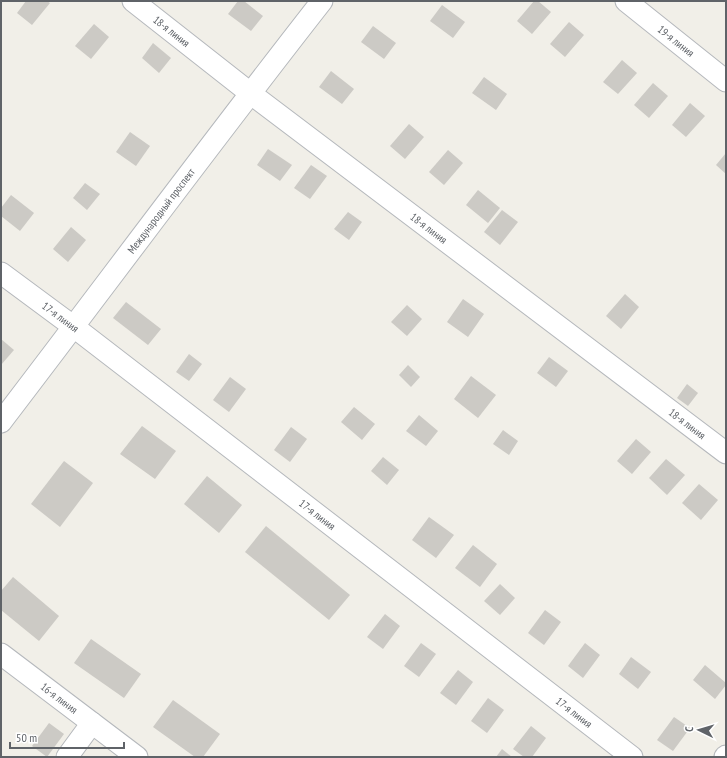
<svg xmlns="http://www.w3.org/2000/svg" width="727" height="758" font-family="'PT Sans Narrow',sans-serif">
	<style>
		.building { fill: #cccac5 }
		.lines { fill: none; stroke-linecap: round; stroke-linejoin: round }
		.minor-casing { stroke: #b5b8bc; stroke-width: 23 }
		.minor { stroke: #fff; stroke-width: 21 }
		.labels { text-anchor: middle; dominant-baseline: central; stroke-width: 3; stroke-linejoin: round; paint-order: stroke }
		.street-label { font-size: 11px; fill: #5f6368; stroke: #fff }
	</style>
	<rect width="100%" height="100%" fill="#f1efe8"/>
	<!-- building -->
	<g class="building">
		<polygon points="26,1 47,1 50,3 32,25 17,13"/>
		<polygon points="238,1 244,1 263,16 251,31 228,14"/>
		<polygon points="534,1 538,1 551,12 532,34 517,21"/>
		<polygon points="442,5 465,22 453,38 430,21"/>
		<polygon points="569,22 584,35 565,57 550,44"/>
		<polygon points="94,24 109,37 91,59 75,46"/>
		<polygon points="373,26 396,43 384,59 361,42"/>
		<polygon points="153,43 171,58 159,73 142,58"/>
		<polygon points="622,60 637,73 618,94 603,82"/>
		<polygon points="331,71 354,89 342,104 319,87"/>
		<polygon points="484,77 507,94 496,110 472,93"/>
		<polygon points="653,83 668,96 649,118 634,105"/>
		<polygon points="690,103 705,116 686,137 672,125"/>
		<polygon points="409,124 424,137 405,159 390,146"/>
		<polygon points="130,132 150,146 136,166 116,152"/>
		<polygon points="268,149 292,165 280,181 257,165"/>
		<polygon points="448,150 463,163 444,185 429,172"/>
		<polygon points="726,153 726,174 716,165"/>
		<polygon points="311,165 327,176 310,199 294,188"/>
		<polygon points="85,183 100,194 87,210 73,198"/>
		<polygon points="478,190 500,208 488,223 466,205"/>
		<polygon points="11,195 34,213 20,231 1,216 1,208"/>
		<polygon points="502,210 518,222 500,245 484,232"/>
		<polygon points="348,212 362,222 349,240 334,229"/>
		<polygon points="71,227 86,240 68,262 53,249"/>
		<polygon points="625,294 639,307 621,329 606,316"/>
		<polygon points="463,299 484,314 468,337 447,322"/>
		<polygon points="126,302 161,329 148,345 113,318"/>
		<polygon points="407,305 422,319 407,336 391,322"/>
		<polygon points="1,339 14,350 1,365"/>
		<polygon points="189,354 202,364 189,381 176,372"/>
		<polygon points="549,357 568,371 556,387 537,373"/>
		<polygon points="408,365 420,377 411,387 399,375"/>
		<polygon points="471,376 496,395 478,418 454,399"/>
		<polygon points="230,377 246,389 229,412 213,400"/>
		<polygon points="687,384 698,393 688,406 677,398"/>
		<polygon points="354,407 375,424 362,440 341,422"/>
		<polygon points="419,415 438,431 426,446 406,431"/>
		<polygon points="142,426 176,451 155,479 120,454"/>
		<polygon points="291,427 307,439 290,462 274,450"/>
		<polygon points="503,430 518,441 509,455 493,444"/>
		<polygon points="636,439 651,452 632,474 617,461"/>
		<polygon points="383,457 399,470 387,485 371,471"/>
		<polygon points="666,459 685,475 667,495 649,478"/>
		<polygon points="64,461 93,483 60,527 31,504"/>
		<polygon points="207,476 242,505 219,533 184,504"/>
		<polygon points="699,484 718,500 701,520 682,503"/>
		<polygon points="429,517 454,535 436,558 412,540"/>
		<polygon points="266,526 350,595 329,620 245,552"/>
		<polygon points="473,545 497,564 480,587 455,568"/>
		<polygon points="13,577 59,616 39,641 1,610 1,591"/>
		<polygon points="500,584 515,598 500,615 484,601"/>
		<polygon points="545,610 561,622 544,645 528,633"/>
		<polygon points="385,614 400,626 383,649 367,637"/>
		<polygon points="91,639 141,674 124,698 74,663"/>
		<polygon points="421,643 436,654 419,677 404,666"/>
		<polygon points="585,643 600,655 583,678 568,666"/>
		<polygon points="631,657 651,672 638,689 619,674"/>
		<polygon points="705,665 726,683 726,685 715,699 693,680"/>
		<polygon points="458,670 473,682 456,705 440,693"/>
		<polygon points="488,698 504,710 487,733 471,721"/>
		<polygon points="173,700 220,734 203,757 195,757 153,727"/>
		<polygon points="674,717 690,728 673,751 657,740"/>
		<polygon points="49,723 64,734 47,757 32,746"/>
		<polygon points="531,726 546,738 532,757 524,757 513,749"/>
		<polygon points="502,749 512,757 496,757"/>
	</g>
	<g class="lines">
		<defs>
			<g id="minor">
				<path id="s1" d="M133,1l117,92 476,360"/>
				<path id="s2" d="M626,1l100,80"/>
				<path id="s3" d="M1,273l73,54 558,430"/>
				<path id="s4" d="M1,422c107,-140 212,-282 321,-421"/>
				<path id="s5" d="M1,654l136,103"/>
				<polyline points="67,757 92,723"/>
				<polyline points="725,757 726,756"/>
			</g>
		</defs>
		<!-- minor casing -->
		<use href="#minor" class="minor-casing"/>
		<!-- minor -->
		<use href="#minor" class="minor"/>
	</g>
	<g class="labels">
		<!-- street labels -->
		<g class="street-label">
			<text stroke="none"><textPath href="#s1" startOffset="49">18-я линия</textPath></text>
			<text stroke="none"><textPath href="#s2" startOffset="64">19-я линия</textPath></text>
			<text stroke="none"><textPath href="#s4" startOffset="265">Международный проспект</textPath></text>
			<text stroke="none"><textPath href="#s1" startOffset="373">18-я линия</textPath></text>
			<text stroke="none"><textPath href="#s3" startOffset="74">17-я линия</textPath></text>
			<text stroke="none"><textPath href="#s1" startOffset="697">18-я линия</textPath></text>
			<text stroke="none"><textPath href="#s3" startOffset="398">17-я линия</textPath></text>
			<text stroke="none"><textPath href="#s5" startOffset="73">16-я линия</textPath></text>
			<text stroke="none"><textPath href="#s3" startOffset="722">17-я линия</textPath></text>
		</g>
	</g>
	<!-- border -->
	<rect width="727" height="758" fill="none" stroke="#5f6368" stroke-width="4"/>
	<!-- north arrow -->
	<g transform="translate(699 730) rotate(275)" stroke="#ffffff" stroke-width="3" paint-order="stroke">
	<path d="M0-3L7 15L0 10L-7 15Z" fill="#5f6368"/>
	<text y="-6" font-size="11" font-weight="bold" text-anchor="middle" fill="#5f6368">С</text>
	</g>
	<!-- scale -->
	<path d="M10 742v6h114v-6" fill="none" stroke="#5f6368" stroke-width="2"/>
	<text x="16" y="742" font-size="12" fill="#5f6368" stroke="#ffffff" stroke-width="3" paint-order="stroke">50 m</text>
</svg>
